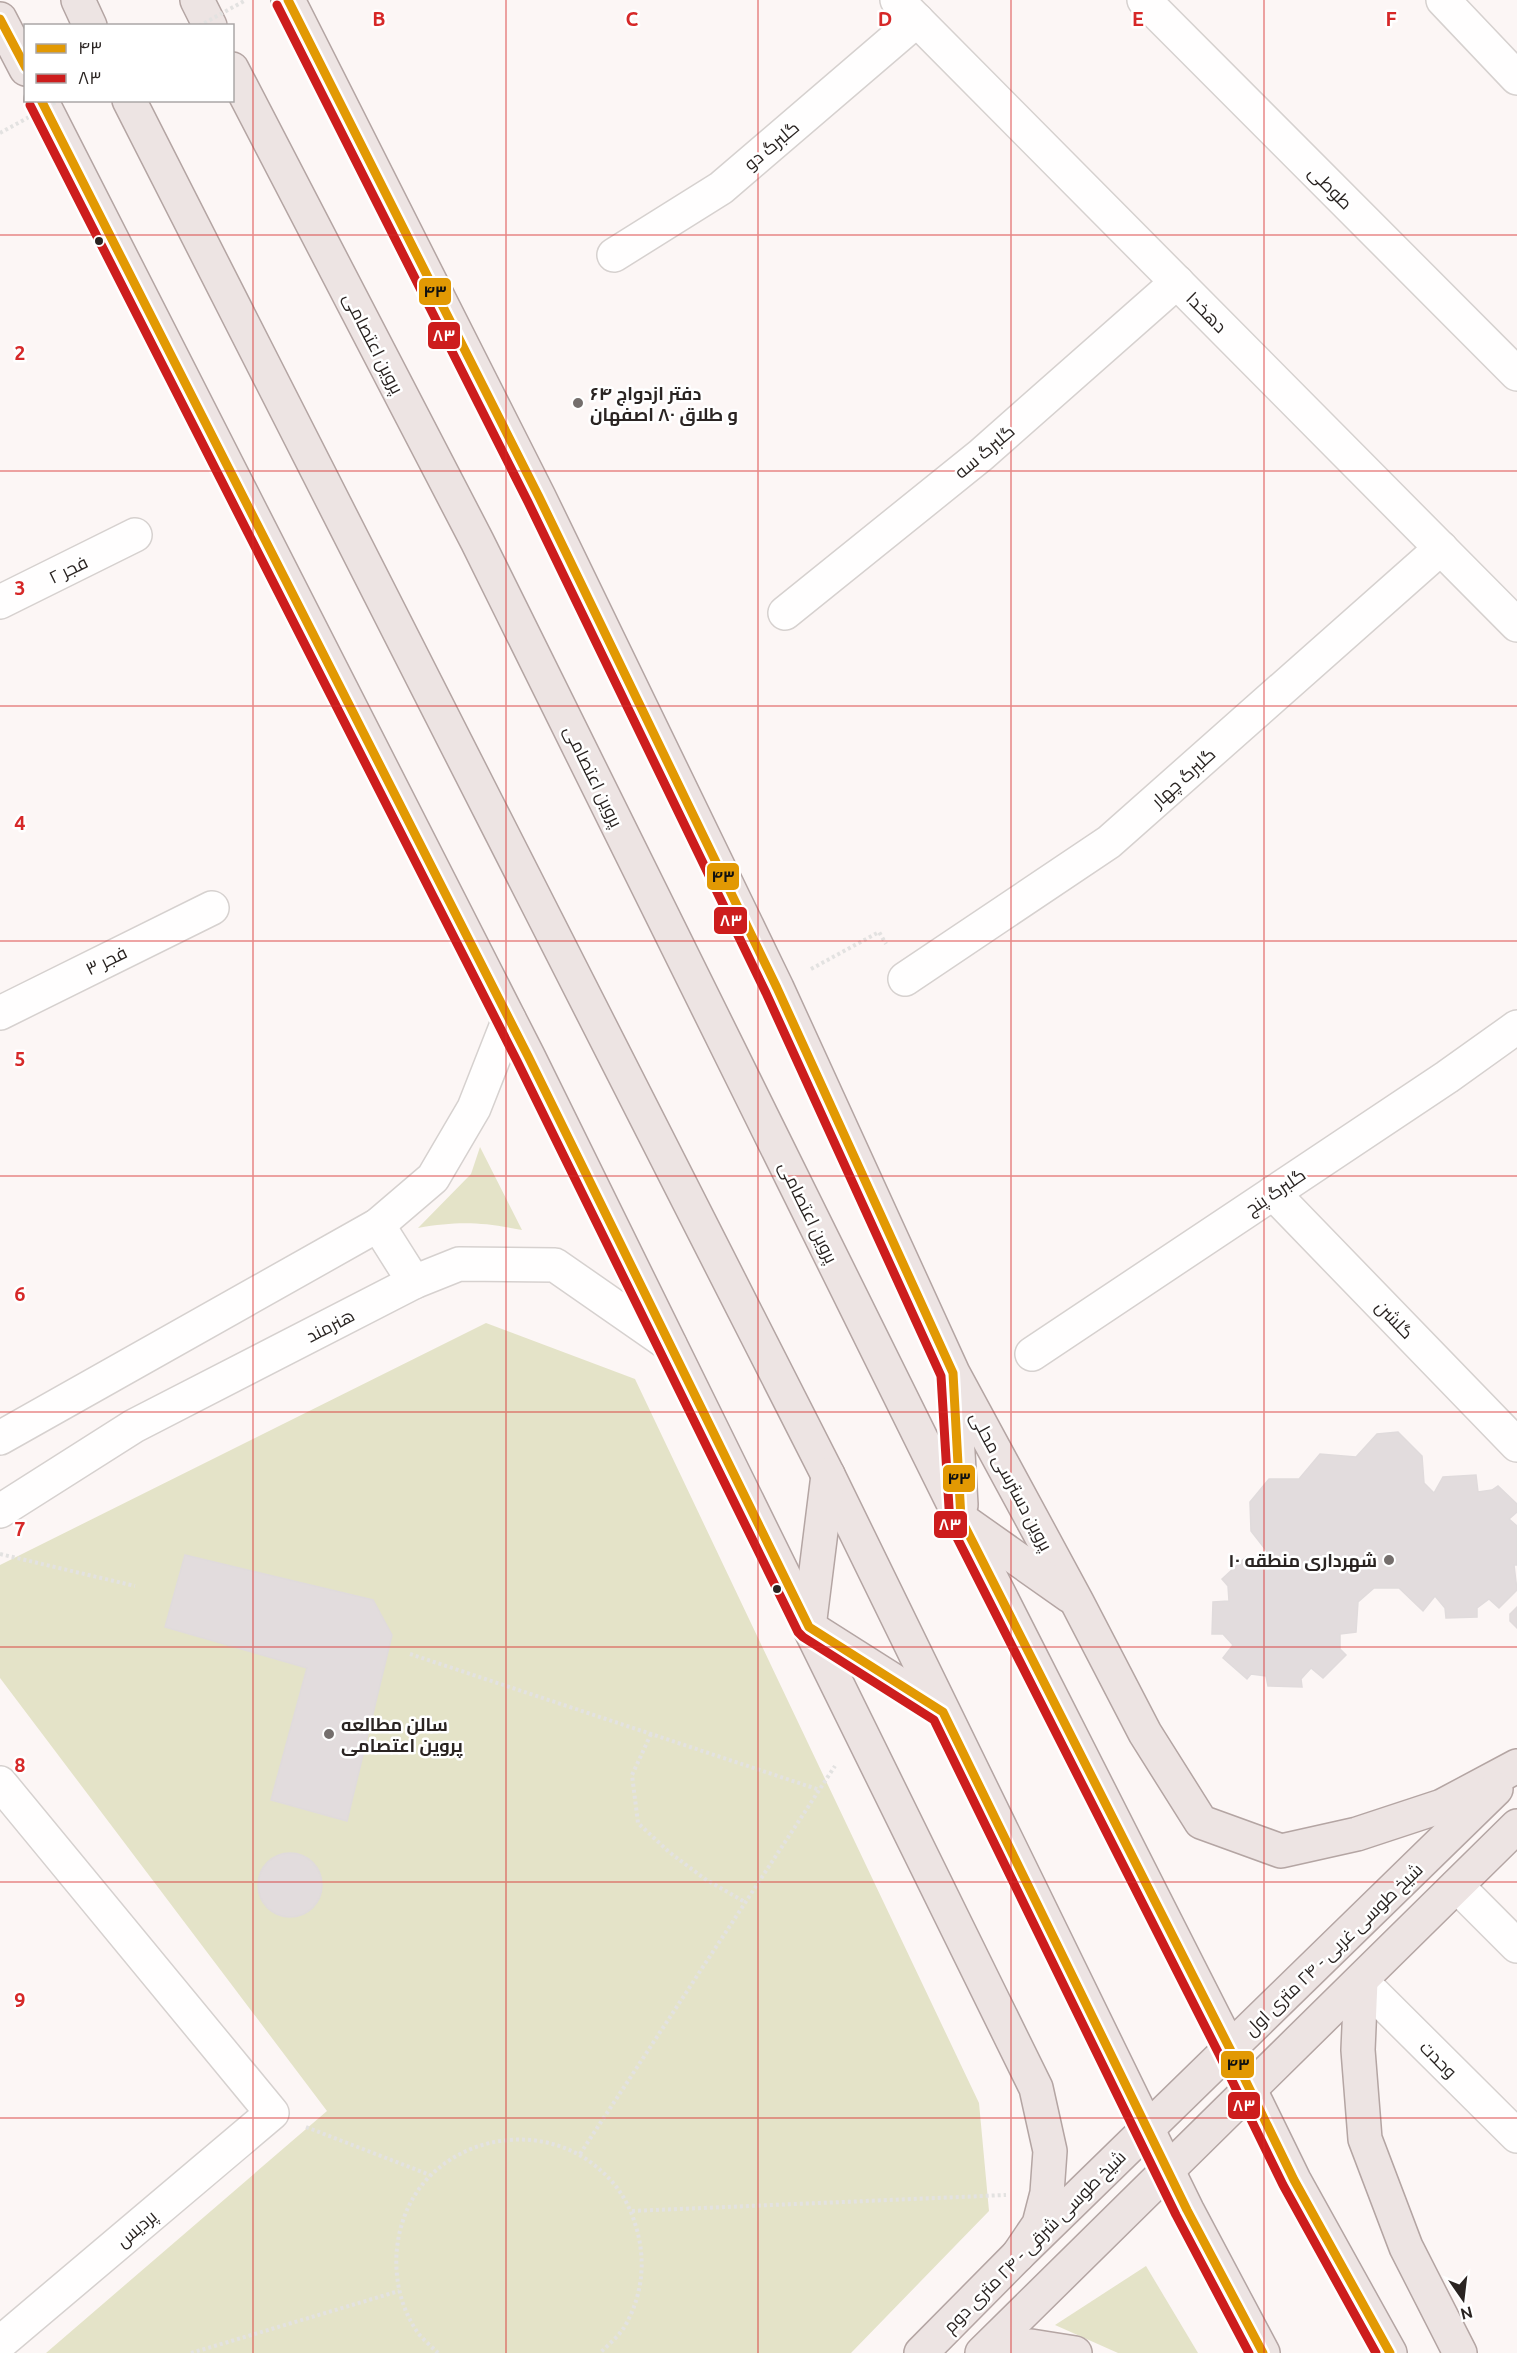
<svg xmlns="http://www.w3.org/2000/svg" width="1517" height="2353" font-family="Ubuntu,Cairo,sans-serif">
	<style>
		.green { fill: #e4e3c8 }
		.building { fill: #e2dcdd; stroke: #e0dbdc; stroke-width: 1.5 }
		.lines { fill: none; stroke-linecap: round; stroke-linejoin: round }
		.minor-casing { stroke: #d6d1cf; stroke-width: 36 }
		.major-casing { stroke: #b4a5a3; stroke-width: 36 }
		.path { stroke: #e3e2e1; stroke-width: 4; stroke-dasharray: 3 3; stroke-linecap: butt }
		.minor { stroke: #fffefe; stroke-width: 33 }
		.major { stroke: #ede4e3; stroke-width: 33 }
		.path-bridge { stroke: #e3e2e1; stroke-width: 4; stroke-dasharray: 3 3; stroke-linecap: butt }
		.bus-1-casing { stroke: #fff; stroke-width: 14 }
		.bus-2-casing { stroke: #fff; stroke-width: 14 }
		.bus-1 { stroke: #e29903; stroke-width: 9 }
		.bus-2 { stroke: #cd1d1d; stroke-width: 9 }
		.grid { fill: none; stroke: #d62828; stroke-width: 1.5; stroke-opacity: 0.55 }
		.bus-dot { fill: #2a2422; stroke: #fff; stroke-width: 2 }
		.poi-dot { fill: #746e6c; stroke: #fff; stroke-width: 2 }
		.labels { text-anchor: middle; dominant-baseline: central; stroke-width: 5; stroke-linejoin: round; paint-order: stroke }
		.street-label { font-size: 18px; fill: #2a2422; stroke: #fff }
		.poi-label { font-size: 18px; font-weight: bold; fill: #2a2422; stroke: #fff; text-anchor: start }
		.grid-label { font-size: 20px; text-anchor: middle; font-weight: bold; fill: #d62828; stroke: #fff; stroke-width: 5; stroke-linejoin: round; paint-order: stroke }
		.line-badge { stroke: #fff; stroke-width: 2 }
		.badge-label { font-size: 16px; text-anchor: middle; font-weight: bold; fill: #fff }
		.pale-badge-label { font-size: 16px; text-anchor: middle; font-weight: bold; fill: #111 }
	</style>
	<rect width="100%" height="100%" fill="#fcf6f5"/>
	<!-- green -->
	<g class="green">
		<path d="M480,1147l42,83c-40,-8 -64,-9 -104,-2l53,-54z"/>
		<polygon points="486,1323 635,1379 979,2103 989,2211 851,2353 46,2353 327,2111 0,1678 0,1565"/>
		<polygon points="1146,2266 1198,2353 1118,2353 1055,2325"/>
	</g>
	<!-- building -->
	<g class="building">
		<polygon points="1398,1432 1422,1456 1424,1483 1434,1493 1443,1477 1476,1475 1478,1492 1492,1490 1498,1486 1517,1504 1517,1512 1509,1519 1517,1526 1517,1565 1514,1565 1517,1590 1499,1608 1489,1599 1477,1608 1477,1617 1446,1618 1445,1608 1435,1596 1423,1611 1399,1588 1374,1588 1358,1602 1356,1632 1340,1634 1340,1649 1346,1655 1323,1678 1311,1668 1301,1679 1302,1687 1268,1686 1266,1676 1251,1674 1247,1679 1223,1658 1233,1645 1223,1634 1212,1634 1213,1602 1229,1601 1228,1586 1222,1579 1246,1557 1256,1564 1269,1554 1251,1531 1250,1502 1269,1479 1299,1479 1320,1454 1356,1457 1377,1434"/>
		<polygon points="185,1555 373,1600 392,1635 347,1821 271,1800 307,1668 165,1627"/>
		<polygon points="1517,1607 1517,1628 1510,1621 1510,1614"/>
		<circle cx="290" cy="1885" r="32"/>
	</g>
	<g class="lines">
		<defs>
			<g id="minor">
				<polyline points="897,0 1517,625"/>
				<polyline points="1144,0 1517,374"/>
				<polyline points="1443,0 1517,78"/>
				<polyline points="614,255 721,188 917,20"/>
				<polyline points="0,602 135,535"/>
				<polyline points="785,613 981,455 1177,282"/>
				<polyline points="905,979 1109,842 1441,548"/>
				<polyline points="0,1013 212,908"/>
				<polyline points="1273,1193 1517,1445"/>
				<polyline points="378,1225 414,1282"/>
				<polyline points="1032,1354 1447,1077 1517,1027"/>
				<polyline points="0,1438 378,1225 433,1178 474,1108 509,1019"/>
				<polyline points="0,1511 134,1426 414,1282 459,1264 555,1265 670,1345"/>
				<polyline points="0,1783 272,2113 0,2343"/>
				<polyline points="1457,1886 1517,1946"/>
				<polyline points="1361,1981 1517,2136"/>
			</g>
			<g id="major">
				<polyline points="78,0 90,26"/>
				<polyline points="197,0 210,26"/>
				<polyline points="288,0 539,497 777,988 953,1373 1077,1602 1145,1733 1201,1822 1281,1851 1357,1834 1442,1806 1517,1766"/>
				<polyline points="0,19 26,69"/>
				<polyline points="232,69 477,541 961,1519 1230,2049 1294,2180 1390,2353"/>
				<polyline points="41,100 528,1056 1036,2088 1050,2151 1047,2193 1039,2224 1018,2255"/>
				<polyline points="129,100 828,1475 1187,2210 1263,2353"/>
				<polyline points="954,1383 961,1505"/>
				<polyline points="965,1522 1070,1596"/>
				<polyline points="809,1627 943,1712"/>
				<polyline points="809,1627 828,1475"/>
				<polyline points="1361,1981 1358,2050 1365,2139 1406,2247 1460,2353"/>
				<polyline points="921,2353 1018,2255 1496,1789"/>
				<polyline points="982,2353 1517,1826"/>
				<polyline points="1008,2353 1031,2346 1075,2353"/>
			</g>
		</defs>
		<!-- minor casing -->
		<use href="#minor" class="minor-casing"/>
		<!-- major casing -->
		<use href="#major" class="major-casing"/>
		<!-- path -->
		<g class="path">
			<polyline points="811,969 879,932 886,944"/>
			<polyline points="0,1554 135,1586"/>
			<polyline points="410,1654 820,1790"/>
			<polyline points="651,1734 632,1775 638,1823 669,1852 705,1879 745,1902"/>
			<polyline points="306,2127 430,2175"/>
			<polyline points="580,2154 835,1766"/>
			<polyline points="632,2211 1006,2195"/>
			<polyline points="191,2353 399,2291"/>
			<path d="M438,2353c-7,-7 -17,-15 -22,-23 -31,-47 -25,-116 15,-155 43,-42 114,-48 162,-11 23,18 36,37 44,66 9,33 5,66 -12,96 -6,10 -17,19 -25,27"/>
		</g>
		<!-- minor -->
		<use href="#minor" class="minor"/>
		<!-- major -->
		<use href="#major" class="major"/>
		<!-- path-bridge -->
		<g class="path-bridge">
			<polyline points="199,26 246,0"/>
			<polyline points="0,133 60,100"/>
		</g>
		<defs>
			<g id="bus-1">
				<polyline points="288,0 539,497 777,988 953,1373 961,1519 1230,2049 1294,2180 1390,2353"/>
				<polyline points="0,19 26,68"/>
				<polyline points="41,100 528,1056 809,1627 943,1712 1187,2210 1263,2353"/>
			</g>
			<g id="bus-2">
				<polyline points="277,5 528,502 766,993 941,1376 950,1524 1219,2054 1283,2185 1376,2353"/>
				<polyline points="30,105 517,1061 798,1632 803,1637 934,1720 1176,2215 1249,2353"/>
			</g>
		</defs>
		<!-- bus-1 casing -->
		<use href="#bus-1" class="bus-1-casing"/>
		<!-- bus-2 casing -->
		<use href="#bus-2" class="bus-2-casing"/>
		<!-- bus-1 -->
		<use href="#bus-1" class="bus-1"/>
		<!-- bus-2 -->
		<use href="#bus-2" class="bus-2"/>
	</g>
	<!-- grid -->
	<path class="grid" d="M253,0v2353M506,0v2353M758,0v2353M1011,0v2353M1264,0v2353M0,235h1517M0,471h1517M0,706h1517M0,941h1517M0,1176h1517M0,1412h1517M0,1647h1517M0,1882h1517M0,2118h1517"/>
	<!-- markers -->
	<g class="bus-dot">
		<circle cx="99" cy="241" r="5"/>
		<circle cx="777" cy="1589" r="5"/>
	</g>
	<g class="poi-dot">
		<circle cx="578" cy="403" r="6"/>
		<circle cx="1389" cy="1560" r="6"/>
		<circle cx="329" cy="1734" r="6"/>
	</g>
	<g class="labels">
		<!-- street labels -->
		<g class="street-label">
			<text transform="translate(771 145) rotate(-40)">گلبرگ دو</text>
			<text transform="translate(1331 187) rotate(45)">طوطی</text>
			<text transform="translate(1207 312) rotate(45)">دهخدا</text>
			<text transform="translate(374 343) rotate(63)">پروین اعتصامی</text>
			<text transform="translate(984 451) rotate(-40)">گلبرگ سه</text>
			<text transform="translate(68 569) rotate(-26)">فجر ۲</text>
			<text transform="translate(594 776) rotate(64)">پروین اعتصامی</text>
			<text transform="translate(1183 777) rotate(-42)">گلبرگ چهار</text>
			<text transform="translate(106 960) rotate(-26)">فجر ۳</text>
			<text transform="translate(1275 1191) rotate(-34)">گلبرگ پنج</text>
			<text transform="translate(809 1212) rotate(64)">پروین اعتصامی</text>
			<text transform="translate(1395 1319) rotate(46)">گلشن</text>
			<text transform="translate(330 1325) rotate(-27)">هنرمند</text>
			<text transform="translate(1012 1481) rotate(62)">پروین دسترسی محلی</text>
			<text transform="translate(1333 1949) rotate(-44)">شیخ طوسی غربی - ۲۴ متری اول</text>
			<text transform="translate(1439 2059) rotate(45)">وحدت</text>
			<text transform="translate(136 2228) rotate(-40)">پردیس</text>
			<text transform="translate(1034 2241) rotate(-45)">شیخ طوسی شرقی - ۲۴ متری دوم</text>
		</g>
		<!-- poi labels -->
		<g class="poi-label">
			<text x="590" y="393">دفتر ازدواج ۶۴<tspan x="590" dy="21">و طلاق ۸۰ اصفهان</tspan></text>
			<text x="1377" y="1560" text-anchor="end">شهرداری منطقه ۱۰</text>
			<text x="341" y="1724">سالن مطالعه<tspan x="341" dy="21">پروین اعتصامی</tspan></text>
		</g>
	</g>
	<g class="grid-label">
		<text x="379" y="26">B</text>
		<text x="632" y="26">C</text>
		<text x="885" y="26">D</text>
		<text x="1138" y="26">E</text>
		<text x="1391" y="26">F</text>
		<text x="20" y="360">2</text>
		<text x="20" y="595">3</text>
		<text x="20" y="830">4</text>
		<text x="20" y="1066">5</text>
		<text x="20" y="1301">6</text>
		<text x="20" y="1536">7</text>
		<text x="20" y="1772">8</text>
		<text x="20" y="2007">9</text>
	</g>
	<g class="line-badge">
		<rect x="418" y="277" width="34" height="29" rx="6" fill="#e29903"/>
		<rect x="427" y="321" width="34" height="29" rx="6" fill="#cd1d1d"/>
		<rect x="706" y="862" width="34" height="29" rx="6" fill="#e29903"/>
		<rect x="713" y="906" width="35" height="29" rx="6" fill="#cd1d1d"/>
		<rect x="942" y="1464" width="34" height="29" rx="6" fill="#e29903"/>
		<rect x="933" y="1510" width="35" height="29" rx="6" fill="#cd1d1d"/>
		<rect x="1220" y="2050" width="35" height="29" rx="6" fill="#e29903"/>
		<rect x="1227" y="2091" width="34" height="29" rx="6" fill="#cd1d1d"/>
	</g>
	<g class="badge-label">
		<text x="444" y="341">۸۳</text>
		<text x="731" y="926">۸۳</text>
		<text x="950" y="1530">۸۳</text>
		<text x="1244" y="2111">۸۳</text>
	</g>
	<g class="pale-badge-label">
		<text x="435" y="297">۴۳</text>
		<text x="723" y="882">۴۳</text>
		<text x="959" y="1484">۴۳</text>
		<text x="1238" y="2070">۴۳</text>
	</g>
	<!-- legend -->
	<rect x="24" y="24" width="210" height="78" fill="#ffffff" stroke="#aaa7a7" stroke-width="1.5"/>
	<rect x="36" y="44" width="30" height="9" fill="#e29903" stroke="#aaa7a7" stroke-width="1.5"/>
	<text x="78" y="54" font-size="18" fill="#2a2422">۴۳</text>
	<rect x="36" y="74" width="30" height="9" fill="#cd1d1d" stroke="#aaa7a7" stroke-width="1.5"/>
	<text x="78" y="84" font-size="18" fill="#2a2422">۸۳</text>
	<!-- north arrow -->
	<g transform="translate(1463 2299) rotate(166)" stroke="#ffffff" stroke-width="4.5" paint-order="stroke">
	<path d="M0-4.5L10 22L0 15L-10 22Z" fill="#2a2422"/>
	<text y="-9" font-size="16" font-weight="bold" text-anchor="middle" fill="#2a2422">N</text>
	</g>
</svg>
